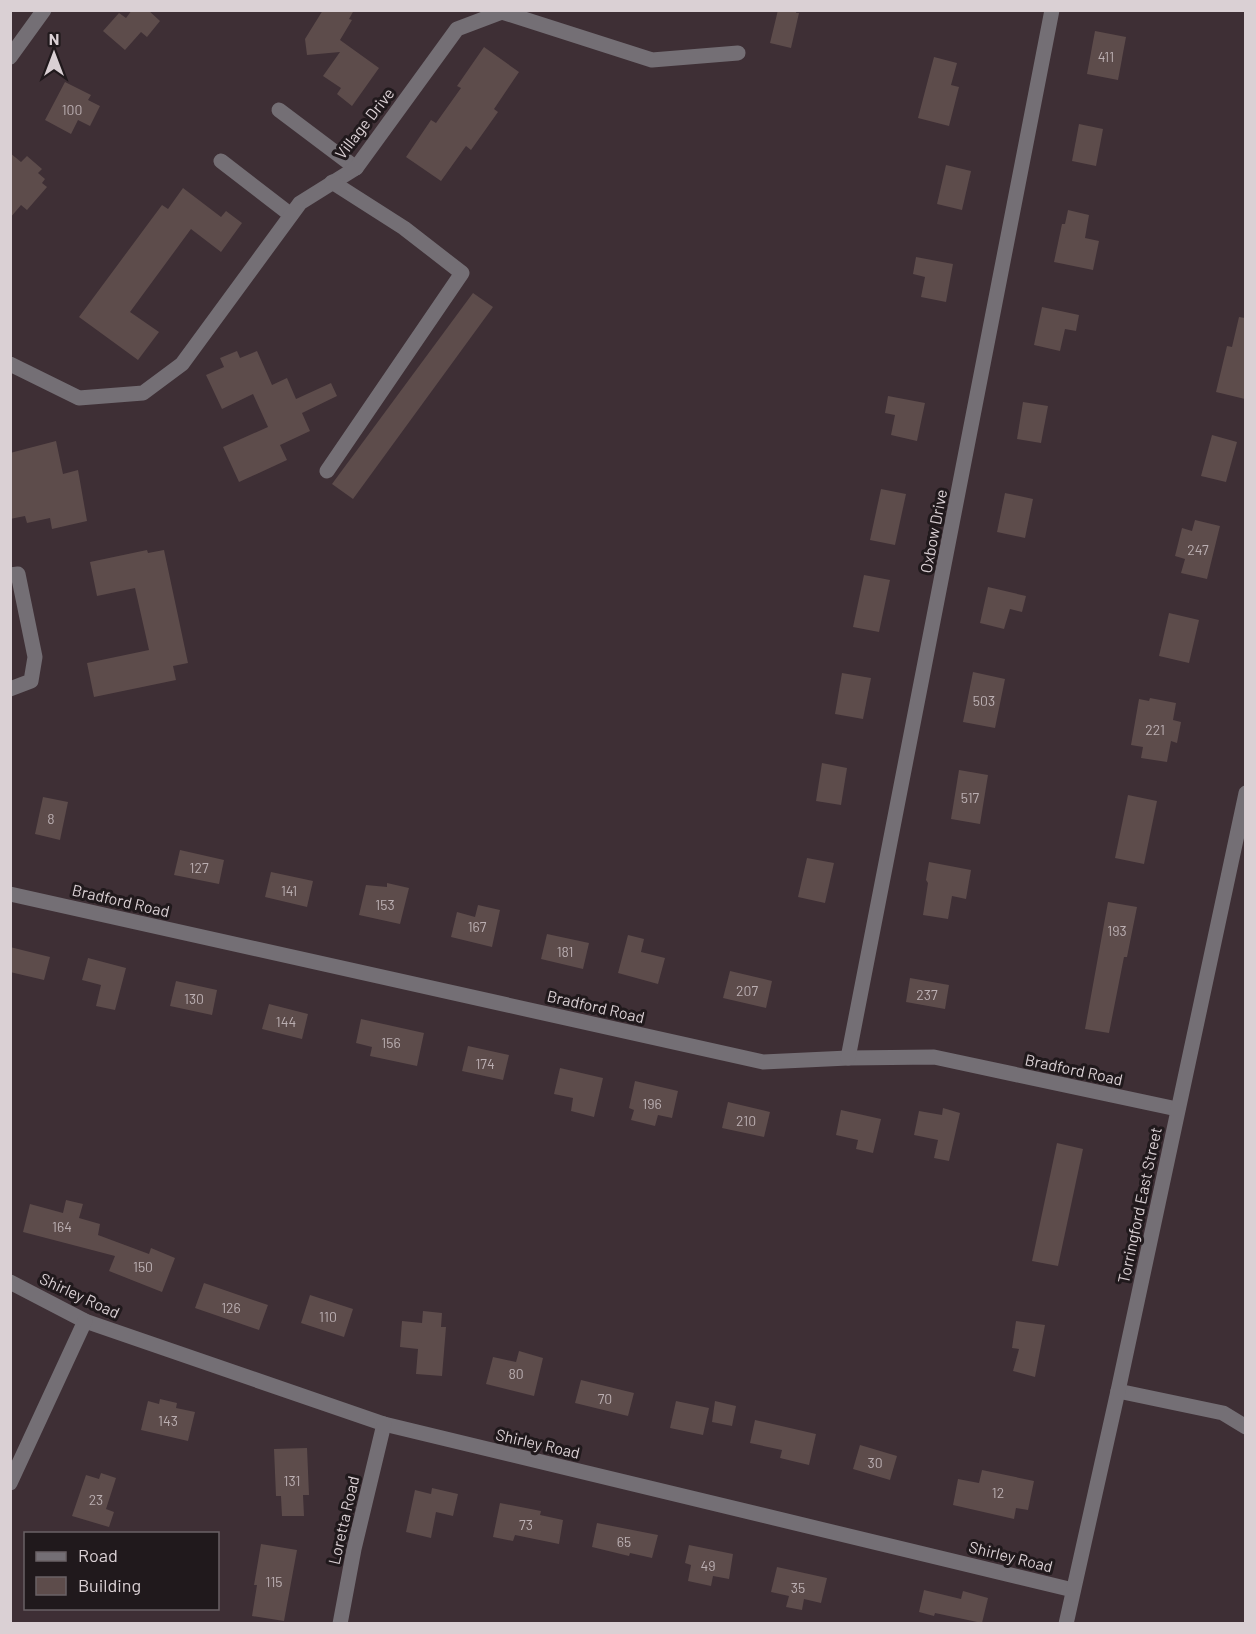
<svg xmlns="http://www.w3.org/2000/svg" width="1256" height="1634" font-family="Barlow,sans-serif">
	<style>
		.building { fill: #5d4c4b }
		.lines { fill: none; stroke-linecap: round; stroke-linejoin: round }
		.minor { stroke: #746f75; stroke-width: 15 }
		.labels { text-anchor: middle; dominant-baseline: central; stroke-width: 6; stroke-linejoin: round; paint-order: stroke }
		.number-label { font-size: 14px; fill: #bbafb2 }
		.street-label { font-size: 16px; fill: #dad0d4; stroke: #20191c }
	</style>
	<rect width="100%" height="100%" fill="#3e2f35"/>
	<!-- building -->
	<g class="building">
		<polygon points="132,10 148,10 160,21 147,37 141,32 125,50 103,31 119,13 126,18"/>
		<polygon points="323,10 354,10 349,19 352,20 340,40 379,68 352,106 337,94 341,88 323,76 340,52 307,55 305,39"/>
		<polygon points="778,10 797,10 796,13 799,13 791,48 770,43"/>
		<polygon points="1095,31 1126,37 1118,80 1087,74"/>
		<polygon points="484,47 519,72 494,109 498,112 471,150 466,146 441,181 406,157 431,120 436,123 461,88 457,86"/>
		<polygon points="934,57 957,63 951,85 959,87 949,126 918,118"/>
		<polygon points="65,82 91,95 88,100 100,106 90,126 78,120 71,134 45,120"/>
		<polygon points="1079,124 1103,129 1096,166 1072,161"/>
		<polygon points="10,153 21,162 27,156 42,169 38,173 45,179 42,183 47,187 27,210 21,205 10,218"/>
		<polygon points="946,165 971,171 962,210 937,204"/>
		<polygon points="183,188 221,217 226,211 242,223 221,252 191,229 130,312 159,332 138,360 79,317 162,205 168,209"/>
		<polygon points="1068,210 1089,215 1085,238 1099,241 1093,270 1054,262 1062,224 1065,224"/>
		<polygon points="916,257 953,264 946,302 921,297 925,277 913,274"/>
		<polygon points="473,293 493,307 353,499 332,484"/>
		<polygon points="1042,307 1079,315 1076,331 1065,329 1060,351 1034,345"/>
		<polygon points="1239,317 1245,318 1245,399 1216,392 1227,346 1232,347"/>
		<polygon points="237,351 240,358 257,351 272,385 287,378 296,399 331,383 337,396 302,413 310,431 280,445 287,460 239,482 223,447 268,427 253,394 222,409 206,375 224,367 220,358"/>
		<polygon points="888,396 925,403 917,441 891,435 895,415 885,413"/>
		<polygon points="1023,402 1048,406 1041,443 1017,439"/>
		<polygon points="1212,435 1237,442 1226,482 1201,476"/>
		<polygon points="56,441 63,474 78,470 87,521 52,529 50,518 27,523 25,516 10,519 10,453"/>
		<polygon points="881,489 906,494 895,545 870,540"/>
		<polygon points="1005,493 1033,499 1025,538 997,532"/>
		<polygon points="1195,520 1220,526 1207,579 1181,573 1185,559 1175,556 1182,528 1192,531"/>
		<polygon points="147,550 148,553 164,550 188,663 173,666 176,680 94,697 87,663 149,650 135,588 97,596 90,562"/>
		<polygon points="864,575 890,580 879,632 853,627"/>
		<polygon points="988,587 1026,596 1022,612 1010,609 1004,629 980,623"/>
		<polygon points="1169,613 1199,620 1189,663 1159,656"/>
		<polygon points="973,672 1005,679 995,728 963,722"/>
		<polygon points="842,673 871,678 863,719 835,714"/>
		<polygon points="1150,698 1176,703 1173,720 1181,722 1177,743 1171,741 1167,762 1141,758 1143,747 1131,745 1139,699 1149,701"/>
		<polygon points="822,763 847,768 841,805 816,801"/>
		<polygon points="959,770 988,775 980,824 951,819"/>
		<polygon points="1128,795 1157,801 1144,864 1115,858"/>
		<polygon points="43,797 68,802 60,840 35,834"/>
		<polygon points="180,850 224,860 219,884 174,875"/>
		<polygon points="807,858 834,863 825,903 798,897"/>
		<polygon points="929,862 971,870 966,899 952,896 948,919 923,915 928,883 926,880"/>
		<polygon points="271,872 313,881 307,907 265,897"/>
		<polygon points="387,883 409,888 400,924 359,915 366,885 387,887"/>
		<polygon points="1108,902 1137,907 1127,957 1124,957 1109,1033 1085,1029"/>
		<polygon points="478,905 500,910 492,947 451,937 457,912 475,917"/>
		<polygon points="547,934 589,943 583,969 541,959"/>
		<polygon points="628,935 644,939 641,952 665,958 658,984 618,973"/>
		<polygon points="10,947 50,957 44,980 10,972"/>
		<polygon points="88,958 126,968 115,1010 96,1006 101,985 82,980"/>
		<polygon points="730,971 772,981 766,1008 723,998"/>
		<polygon points="910,978 949,985 945,1009 906,1002"/>
		<polygon points="176,981 217,990 212,1015 170,1006"/>
		<polygon points="269,1004 308,1014 302,1039 262,1029"/>
		<polygon points="361,1019 424,1033 417,1066 370,1056 372,1047 356,1043"/>
		<polygon points="468,1046 509,1055 503,1080 462,1071"/>
		<polygon points="560,1068 603,1078 594,1117 571,1111 573,1098 554,1094"/>
		<polygon points="635,1081 678,1091 672,1118 658,1115 655,1126 631,1120 634,1110 629,1108"/>
		<polygon points="728,1102 770,1112 764,1137 722,1128"/>
		<polygon points="943,1108 960,1113 949,1161 934,1158 938,1140 914,1135 919,1111 942,1115"/>
		<polygon points="841,1110 881,1119 873,1153 856,1149 858,1140 836,1135"/>
		<polygon points="1057,1143 1083,1149 1058,1266 1032,1261"/>
		<polygon points="66,1200 83,1204 79,1218 100,1224 98,1235 149,1254 151,1248 175,1258 162,1292 109,1271 115,1256 23,1232 30,1204 63,1213"/>
		<polygon points="204,1283 268,1305 259,1330 195,1308"/>
		<polygon points="310,1295 353,1309 344,1337 301,1323"/>
		<polygon points="423,1311 442,1313 441,1327 446,1327 442,1376 416,1374 418,1349 400,1347 402,1321 422,1323"/>
		<polygon points="1016,1321 1045,1325 1035,1377 1013,1371 1019,1349 1012,1348"/>
		<polygon points="519,1351 543,1358 534,1396 486,1384 493,1357 516,1362"/>
		<polygon points="581,1380 634,1393 628,1416 575,1403"/>
		<polygon points="160,1399 177,1403 176,1408 195,1412 188,1441 141,1430 148,1401 159,1404"/>
		<polygon points="676,1401 709,1408 703,1435 670,1428"/>
		<polygon points="715,1401 736,1406 732,1426 712,1422"/>
		<polygon points="755,1420 816,1434 809,1465 780,1458 782,1450 750,1443"/>
		<polygon points="860,1445 897,1456 890,1480 853,1469"/>
		<polygon points="307,1448 309,1495 303,1495 304,1516 282,1516 281,1496 276,1496 274,1449"/>
		<polygon points="982,1470 1034,1481 1028,1510 1016,1508 1014,1519 953,1505 958,1479 979,1483"/>
		<polygon points="101,1473 116,1478 106,1509 114,1512 109,1527 72,1516 86,1475 99,1479"/>
		<polygon points="432,1488 458,1494 453,1516 436,1512 431,1538 406,1532 415,1490 431,1494"/>
		<polygon points="500,1503 541,1511 540,1515 563,1520 559,1544 515,1535 513,1541 493,1537"/>
		<polygon points="597,1523 658,1535 652,1558 630,1553 629,1556 592,1547"/>
		<polygon points="261,1544 297,1550 284,1621 252,1616 257,1585 254,1585"/>
		<polygon points="689,1545 733,1554 729,1579 713,1576 711,1586 688,1581 691,1565 685,1563"/>
		<polygon points="777,1567 827,1578 821,1603 804,1599 802,1610 786,1607 789,1596 771,1592"/>
		<polygon points="924,1590 961,1599 963,1591 988,1598 982,1623 935,1613 934,1616 919,1612"/>
	</g>
	<g class="lines">
		<!-- minor -->
		<g class="minor">
			<polyline points="10,57 44,10"/>
			<polyline points="279,110 356,168"/>
			<polyline points="221,161 291,215"/>
			<polyline points="10,364 79,398 143,393 182,364 300,203 356,168 457,29 502,12 652,60 738,53"/>
			<polyline points="327,471 462,273 404,228 332,182"/>
			<polyline points="10,575 18,574 35,657 31,681 10,689"/>
			<polyline points="10,894 763,1062 848,1058 934,1057 1177,1109"/>
			<polyline points="848,1058 1052,10"/>
			<polyline points="10,1282 85,1321 384,1424 1073,1590"/>
			<polyline points="1118,1391 1223,1413 1246,1427"/>
			<polyline points="10,1483 85,1321"/>
			<polyline points="340,1624 354,1549 384,1424"/>
			<polyline points="1066,1624 1118,1391 1246,793"/>
		</g>
	</g>
	<g class="labels">
		<!-- number labels -->
		<g class="number-label">
			<text x="1106" y="56">411</text>
			<text x="72" y="109">100</text>
			<text x="1198" y="549">247</text>
			<text x="984" y="700">503</text>
			<text x="1155" y="729">221</text>
			<text x="970" y="797">517</text>
			<text x="51" y="818">8</text>
			<text x="199" y="867">127</text>
			<text x="289" y="890">141</text>
			<text x="385" y="904">153</text>
			<text x="477" y="926">167</text>
			<text x="1117" y="930">193</text>
			<text x="565" y="951">181</text>
			<text x="747" y="990">207</text>
			<text x="927" y="994">237</text>
			<text x="194" y="998">130</text>
			<text x="286" y="1021">144</text>
			<text x="391" y="1042">156</text>
			<text x="485" y="1063">174</text>
			<text x="652" y="1103">196</text>
			<text x="746" y="1120">210</text>
			<text x="62" y="1226">164</text>
			<text x="143" y="1266">150</text>
			<text x="231" y="1307">126</text>
			<text x="328" y="1316">110</text>
			<text x="516" y="1373">80</text>
			<text x="605" y="1398">70</text>
			<text x="168" y="1420">143</text>
			<text x="875" y="1462">30</text>
			<text x="292" y="1480">131</text>
			<text x="998" y="1492">12</text>
			<text x="96" y="1499">23</text>
			<text x="526" y="1524">73</text>
			<text x="624" y="1541">65</text>
			<text x="708" y="1565">49</text>
			<text x="274" y="1581">115</text>
			<text x="798" y="1587">35</text>
		</g>
		<!-- street labels -->
		<g class="street-label">
			<text transform="translate(364 123) rotate(-52)">Village Drive</text>
			<text transform="translate(933 531) rotate(-79)">Oxbow Drive</text>
			<text transform="translate(121 900) rotate(13)">Bradford Road</text>
			<text transform="translate(596 1006) rotate(13)">Bradford Road</text>
			<text transform="translate(1074 1069) rotate(12)">Bradford Road</text>
			<text transform="translate(1139 1205) rotate(-78)">Torringford East Street</text>
			<text transform="translate(80 1295) rotate(25)">Shirley Road</text>
			<text transform="translate(538 1443) rotate(13)">Shirley Road</text>
			<text transform="translate(343 1520) rotate(-77)">Loretta Road</text>
			<text transform="translate(1011 1556) rotate(14)">Shirley Road</text>
		</g>
	</g>
	<!-- border -->
	<rect width="1256" height="1634" fill="none" stroke="#dad0d4" stroke-width="24"/>
	<!-- legend -->
	<rect x="24" y="1532" width="195" height="78" fill="#20191c" stroke="#6a6266" stroke-width="1.5"/>
	<rect x="36" y="1552" width="30" height="9" fill="#746f75" stroke="#6a6266" stroke-width="1.5"/>
	<text x="78" y="1562" font-size="18" fill="#dad0d4">Road</text>
	<rect x="36" y="1577" width="30" height="18" fill="#5d4c4b" stroke="#6a6266" stroke-width="1.5"/>
	<text x="78" y="1592" font-size="18" fill="#dad0d4">Building</text>
	<!-- north arrow -->
	<g transform="translate(54 54)" stroke="#20191c" stroke-width="4.5" paint-order="stroke">
	<path d="M0-4.5L10 22L0 15L-10 22Z" fill="#dad0d4"/>
	<text y="-9" font-size="16" font-weight="bold" text-anchor="middle" fill="#dad0d4">N</text>
	</g>
</svg>
